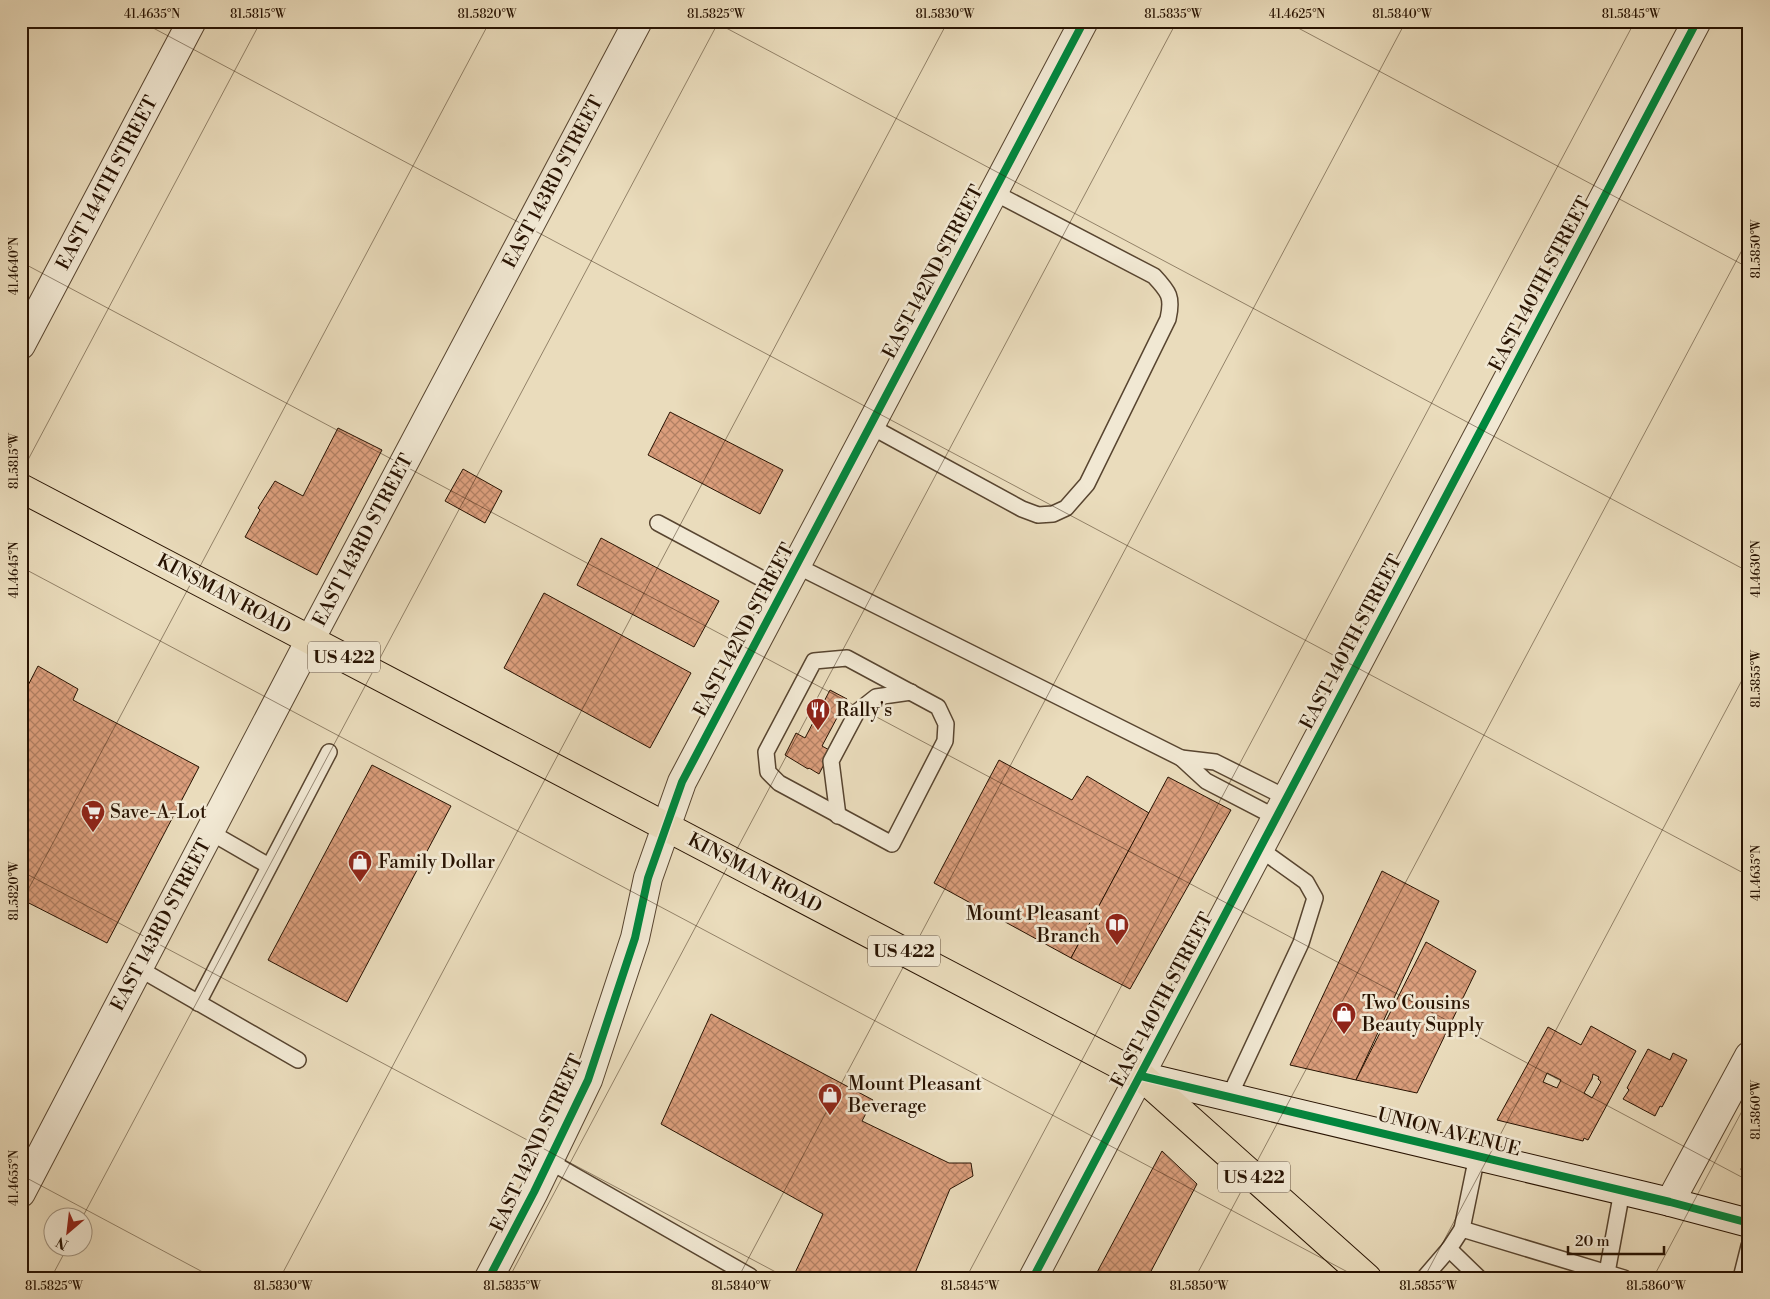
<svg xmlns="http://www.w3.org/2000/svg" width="1770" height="1299" font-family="'Libre Bodoni',serif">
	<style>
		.building { fill: url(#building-cross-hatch); stroke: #281302; fill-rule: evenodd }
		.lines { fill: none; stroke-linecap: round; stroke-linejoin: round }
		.lane-casing { stroke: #584530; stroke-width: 18 }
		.street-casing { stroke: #584530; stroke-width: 30 }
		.secondary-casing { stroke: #281302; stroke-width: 30 }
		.primary-casing { stroke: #281302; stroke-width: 30 }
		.lane { stroke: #f1e8d3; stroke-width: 15 }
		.street { stroke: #f1e8d3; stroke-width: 28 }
		.secondary { stroke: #f1e8d3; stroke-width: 28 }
		.primary { stroke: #eadcbc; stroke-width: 28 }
		.cycleway-casing { stroke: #f1e8d3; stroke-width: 11 }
		.cycleway { stroke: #00873e; stroke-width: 8 }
		.ticks { fill: none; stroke: #281302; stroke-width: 1; stroke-opacity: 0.45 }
		.labels { text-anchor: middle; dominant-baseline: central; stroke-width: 5; stroke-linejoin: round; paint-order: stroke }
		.shield { fill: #f1e8d3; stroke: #645341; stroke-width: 1 }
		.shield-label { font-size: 18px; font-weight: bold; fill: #281302 }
		.street-label { font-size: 19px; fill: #281302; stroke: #f1e8d3 }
		.poi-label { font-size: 19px; fill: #281302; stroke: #f1e8d3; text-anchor: start }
		.neatline { fill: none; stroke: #281302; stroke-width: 2 }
		.ticks-label { font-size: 12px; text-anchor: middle; fill: #281302 }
	</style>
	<defs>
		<pattern id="building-cross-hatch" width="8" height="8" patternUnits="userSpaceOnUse" patternTransform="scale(1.25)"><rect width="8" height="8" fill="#db9e7c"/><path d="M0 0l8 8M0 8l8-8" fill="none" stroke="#b28063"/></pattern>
	</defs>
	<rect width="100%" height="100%" fill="#eadcbc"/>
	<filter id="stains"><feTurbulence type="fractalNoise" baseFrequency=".004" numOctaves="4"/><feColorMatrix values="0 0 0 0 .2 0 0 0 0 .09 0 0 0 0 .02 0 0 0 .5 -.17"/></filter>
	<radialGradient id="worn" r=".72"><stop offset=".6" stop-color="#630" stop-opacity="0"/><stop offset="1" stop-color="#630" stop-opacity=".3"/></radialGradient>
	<!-- building -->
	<g class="building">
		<polygon points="670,412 783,470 760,514 648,455"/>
		<polygon points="338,428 382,450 317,575 245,537 260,510 258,508 275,481 303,496"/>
		<polygon points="463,469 502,491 485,523 445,501"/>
		<polygon points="601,538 719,601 694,647 577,585"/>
		<polygon points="544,593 691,673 650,748 504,668"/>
		<polygon points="38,666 78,689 73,700 199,767 107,943 21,899 21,699"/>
		<polygon points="830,690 847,699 822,746 831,751 819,774 809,768 808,769 785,755 796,733 805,738"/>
		<polygon points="999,760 1072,800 1087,776 1149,813 1071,958 934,883"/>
		<polygon points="372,765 451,806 347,1002 268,960"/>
		<polygon points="1168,777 1231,810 1130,989 1071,958"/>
		<polygon points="1382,871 1439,901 1356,1080 1290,1065"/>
		<polygon points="1426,942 1476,971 1417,1093 1356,1080"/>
		<polygon points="711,1014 873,1100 862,1121 949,1163 971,1163 973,1176 950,1189 913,1278 793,1277 823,1214 661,1124"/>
		<path d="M1591,1026l45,25 -48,89 -4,-2 -1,3 -86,-21 51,-93 33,18zM1547,1073l14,7 -4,8 -14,-6zM1593,1074l6,3 -1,2 3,3 -9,16 -8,-5 8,-14z"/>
		<polygon points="1648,1049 1670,1060 1673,1053 1687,1060 1662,1107 1660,1106 1655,1116 1623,1099 1629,1090 1627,1088"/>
		<polygon points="1162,1151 1197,1184 1149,1275 1153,1277 1094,1278"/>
		<polygon points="1749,1154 1749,1181 1745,1180 1741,1169"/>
	</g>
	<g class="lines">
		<defs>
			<g id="lane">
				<path d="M870,426l152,83 16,6 15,-1 13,-6 21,-24 81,-165c5,-22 1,-27 -14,-43l-161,-84"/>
				<polyline points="658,523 783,590"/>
				<polyline points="797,566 1181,758"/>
				<polygon points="847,658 938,707 946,724 945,741 892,844 779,783 768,772 766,752 814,661"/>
				<polyline points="838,816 831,761 857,712 876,697 911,692"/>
				<polyline points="1277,818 1206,781 1181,758 1215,762 1287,798"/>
				<polyline points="210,832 269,866"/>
				<polyline points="138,968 298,1060"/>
				<polyline points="198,1003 329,752"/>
				<polyline points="1229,1097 1301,943 1315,898 1306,882 1260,849"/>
				<polyline points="549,1161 750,1276"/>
				<polyline points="1462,1229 1477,1156"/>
				<polyline points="1424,1278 1449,1249"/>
				<polyline points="1479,1278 1449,1249 1462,1229 1624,1278"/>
				<polyline points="1606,1278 1622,1191"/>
				<polyline points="1741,1278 1749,1246"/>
			</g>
			<g id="street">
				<polyline points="21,345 192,21"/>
				<polyline points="21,1193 310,640 638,21"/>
				<polyline points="1670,1202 1749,1056"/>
				<polyline points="489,1278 534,1192 588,1080 635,938 648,878 682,782 1084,21"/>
				<polyline points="1033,1278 1697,21"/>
			</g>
			<polyline id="secondary" points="1141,1076 1670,1202 1749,1223"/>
			<polyline id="primary" points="21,488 1141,1076 1367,1278"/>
		</defs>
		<!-- lane casing -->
		<use href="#lane" class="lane-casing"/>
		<!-- street casing -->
		<use href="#street" class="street-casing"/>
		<!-- secondary casing -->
		<use href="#secondary" class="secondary-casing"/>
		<!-- primary casing -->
		<use href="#primary" class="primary-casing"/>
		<!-- lane -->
		<use href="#lane" class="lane"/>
		<!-- street -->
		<use href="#street" class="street"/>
		<!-- secondary -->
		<use href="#secondary" class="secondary"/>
		<!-- primary -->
		<use href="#primary" class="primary"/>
		<defs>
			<g id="cycleway">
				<polyline points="1141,1076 1670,1202 1749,1223"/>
				<polyline points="489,1278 534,1192 588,1080 635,938 648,878 682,782 1084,21"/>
				<polyline points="1033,1278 1697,21"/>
			</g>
		</defs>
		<!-- cycleway casing -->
		<use href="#cycleway" class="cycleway-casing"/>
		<!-- cycleway -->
		<use href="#cycleway" class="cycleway"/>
	</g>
	<!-- ticks -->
	<path class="ticks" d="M140,21l1609,855M713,21l1036,551M1285,21l464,247M21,42l11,-21M21,262l1728,919M21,473l240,-452M21,567l1338,711M21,871l766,407M21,903l469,-882M21,1175l193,103M82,1218l637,-1197M51,1278l17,-32M280,1278l668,-1257M509,1278l668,-1257M738,1278l668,-1257M966,1278l669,-1257M1195,1278l554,-1041M1424,1278l325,-611M1653,1278l96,-180"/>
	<!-- icons -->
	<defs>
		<symbol id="restaurant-pin" viewBox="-11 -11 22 30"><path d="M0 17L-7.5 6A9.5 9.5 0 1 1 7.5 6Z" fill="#8f2418" stroke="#f1e8d3"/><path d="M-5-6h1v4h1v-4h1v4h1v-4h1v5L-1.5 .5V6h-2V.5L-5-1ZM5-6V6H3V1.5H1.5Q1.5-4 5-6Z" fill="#fff"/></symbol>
		<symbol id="supermarket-pin" viewBox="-11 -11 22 30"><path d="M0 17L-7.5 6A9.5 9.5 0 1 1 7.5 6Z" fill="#8f2418" stroke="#f1e8d3"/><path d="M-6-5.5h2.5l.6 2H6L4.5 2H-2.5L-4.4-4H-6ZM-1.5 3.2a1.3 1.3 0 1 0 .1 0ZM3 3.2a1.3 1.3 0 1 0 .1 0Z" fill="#fff"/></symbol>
		<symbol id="shop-pin" viewBox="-11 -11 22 30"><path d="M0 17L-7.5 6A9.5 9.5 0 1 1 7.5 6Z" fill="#8f2418" stroke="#f1e8d3"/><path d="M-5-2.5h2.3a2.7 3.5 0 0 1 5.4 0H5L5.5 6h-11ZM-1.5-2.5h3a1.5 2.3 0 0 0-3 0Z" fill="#fff"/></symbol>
		<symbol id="library-pin" viewBox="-11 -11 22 30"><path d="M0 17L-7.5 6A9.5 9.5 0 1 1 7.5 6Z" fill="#8f2418" stroke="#f1e8d3"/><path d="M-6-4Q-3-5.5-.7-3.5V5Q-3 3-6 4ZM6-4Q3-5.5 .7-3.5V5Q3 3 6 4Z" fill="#fff"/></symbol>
	</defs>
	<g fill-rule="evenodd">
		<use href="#restaurant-pin" x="804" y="696" width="28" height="38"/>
		<use href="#supermarket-pin" x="79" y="798" width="28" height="38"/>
		<use href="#shop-pin" x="346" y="848" width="28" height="38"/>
		<use href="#library-pin" x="1103" y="911" width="28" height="38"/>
		<use href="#shop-pin" x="1330" y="1000" width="28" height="38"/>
		<use href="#shop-pin" x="816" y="1081" width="28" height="38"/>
	</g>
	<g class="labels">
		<!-- shield labels -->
		<g class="shield">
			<rect x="308" y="641.5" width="72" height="31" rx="4"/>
			<rect x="868" y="935.5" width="72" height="31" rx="4"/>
			<rect x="1218" y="1161.5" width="72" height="31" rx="4"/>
		</g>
		<g class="shield-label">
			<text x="344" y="657">US 422</text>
			<text x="904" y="951">US 422</text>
			<text x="1254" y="1177">US 422</text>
		</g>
		<!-- street labels -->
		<g class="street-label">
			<text transform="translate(553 182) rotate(-62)">EAST 143RD STREET</text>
			<text transform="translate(107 183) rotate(-62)">EAST 144TH STREET</text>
			<text transform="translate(933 272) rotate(-62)">EAST 142ND STREET</text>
			<text transform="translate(1540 284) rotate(-62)">EAST 140TH STREET</text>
			<text transform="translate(363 540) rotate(-62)">EAST 143RD STREET</text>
			<text transform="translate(224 594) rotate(28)">KINSMAN ROAD</text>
			<text transform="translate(744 630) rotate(-62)">EAST 142ND STREET</text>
			<text transform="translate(1351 642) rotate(-62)">EAST 140TH STREET</text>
			<text transform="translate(755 873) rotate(28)">KINSMAN ROAD</text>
			<text transform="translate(161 925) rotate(-62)">EAST 143RD STREET</text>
			<text transform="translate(1162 1000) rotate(-62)">EAST 140TH STREET</text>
			<text transform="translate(1449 1132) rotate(14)">UNION AVENUE</text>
			<text transform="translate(537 1143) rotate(-65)">EAST 142ND STREET</text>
		</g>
		<!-- poi labels -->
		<g class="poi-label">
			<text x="836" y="710">Rally's</text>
			<text x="110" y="812">Save-A-Lot</text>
			<text x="378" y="862">Family Dollar</text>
			<text x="1100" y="914" text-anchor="end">Mount Pleasant<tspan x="1100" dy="22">Branch</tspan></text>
			<text x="1362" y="1003">Two Cousins<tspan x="1362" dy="22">Beauty Supply</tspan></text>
			<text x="848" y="1084">Mount Pleasant<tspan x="848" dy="22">Beverage</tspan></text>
		</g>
	</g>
	<!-- margin -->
	<rect width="1770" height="1299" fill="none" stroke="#eadcbc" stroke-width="55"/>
	<!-- north arrow -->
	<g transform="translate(68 1232) rotate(208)"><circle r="24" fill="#f1e8d3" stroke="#a1937f"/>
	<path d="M0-4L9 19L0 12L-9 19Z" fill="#8f2418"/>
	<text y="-8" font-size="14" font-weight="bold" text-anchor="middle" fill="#281302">N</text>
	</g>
	<!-- scale -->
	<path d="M1568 1246v8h96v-8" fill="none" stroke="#281302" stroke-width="2.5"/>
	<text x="1575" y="1246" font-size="15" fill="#281302" stroke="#f1e8d3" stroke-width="4" paint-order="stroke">20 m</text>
	<rect x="28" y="28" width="1714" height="1244" class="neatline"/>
	<g class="ticks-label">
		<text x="152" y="18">41.4635°N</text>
		<text x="258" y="18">81.5815°W</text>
		<text x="487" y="18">81.5820°W</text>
		<text x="716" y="18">81.5825°W</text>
		<text x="945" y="18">81.5830°W</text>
		<text x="1173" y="18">81.5835°W</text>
		<text x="1297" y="18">41.4625°N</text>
		<text x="1402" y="18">81.5840°W</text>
		<text x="1631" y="18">81.5845°W</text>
		<text transform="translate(1756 249) rotate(-90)" y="4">81.5850°W</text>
		<text transform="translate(14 266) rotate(-90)" y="4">41.4640°N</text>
		<text transform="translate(14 461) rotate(-90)" y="4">81.5815°W</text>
		<text transform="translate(1756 569) rotate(-90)" y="4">41.4630°N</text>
		<text transform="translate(14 570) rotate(-90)" y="4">41.4645°N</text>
		<text transform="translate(1756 679) rotate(-90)" y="4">81.5855°W</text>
		<text transform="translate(1756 873) rotate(-90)" y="4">41.4635°N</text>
		<text transform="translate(14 891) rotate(-90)" y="4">81.5820°W</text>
		<text transform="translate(1756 1110) rotate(-90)" y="4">81.5860°W</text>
		<text transform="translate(14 1178) rotate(-90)" y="4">41.4655°N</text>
		<text x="54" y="1290">81.5825°W</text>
		<text x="283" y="1290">81.5830°W</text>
		<text x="512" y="1290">81.5835°W</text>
		<text x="741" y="1290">81.5840°W</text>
		<text x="970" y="1290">81.5845°W</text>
		<text x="1199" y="1290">81.5850°W</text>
		<text x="1428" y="1290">81.5855°W</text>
		<text x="1656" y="1290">81.5860°W</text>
	</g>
	<rect width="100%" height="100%" filter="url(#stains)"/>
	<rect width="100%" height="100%" fill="url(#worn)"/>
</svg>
